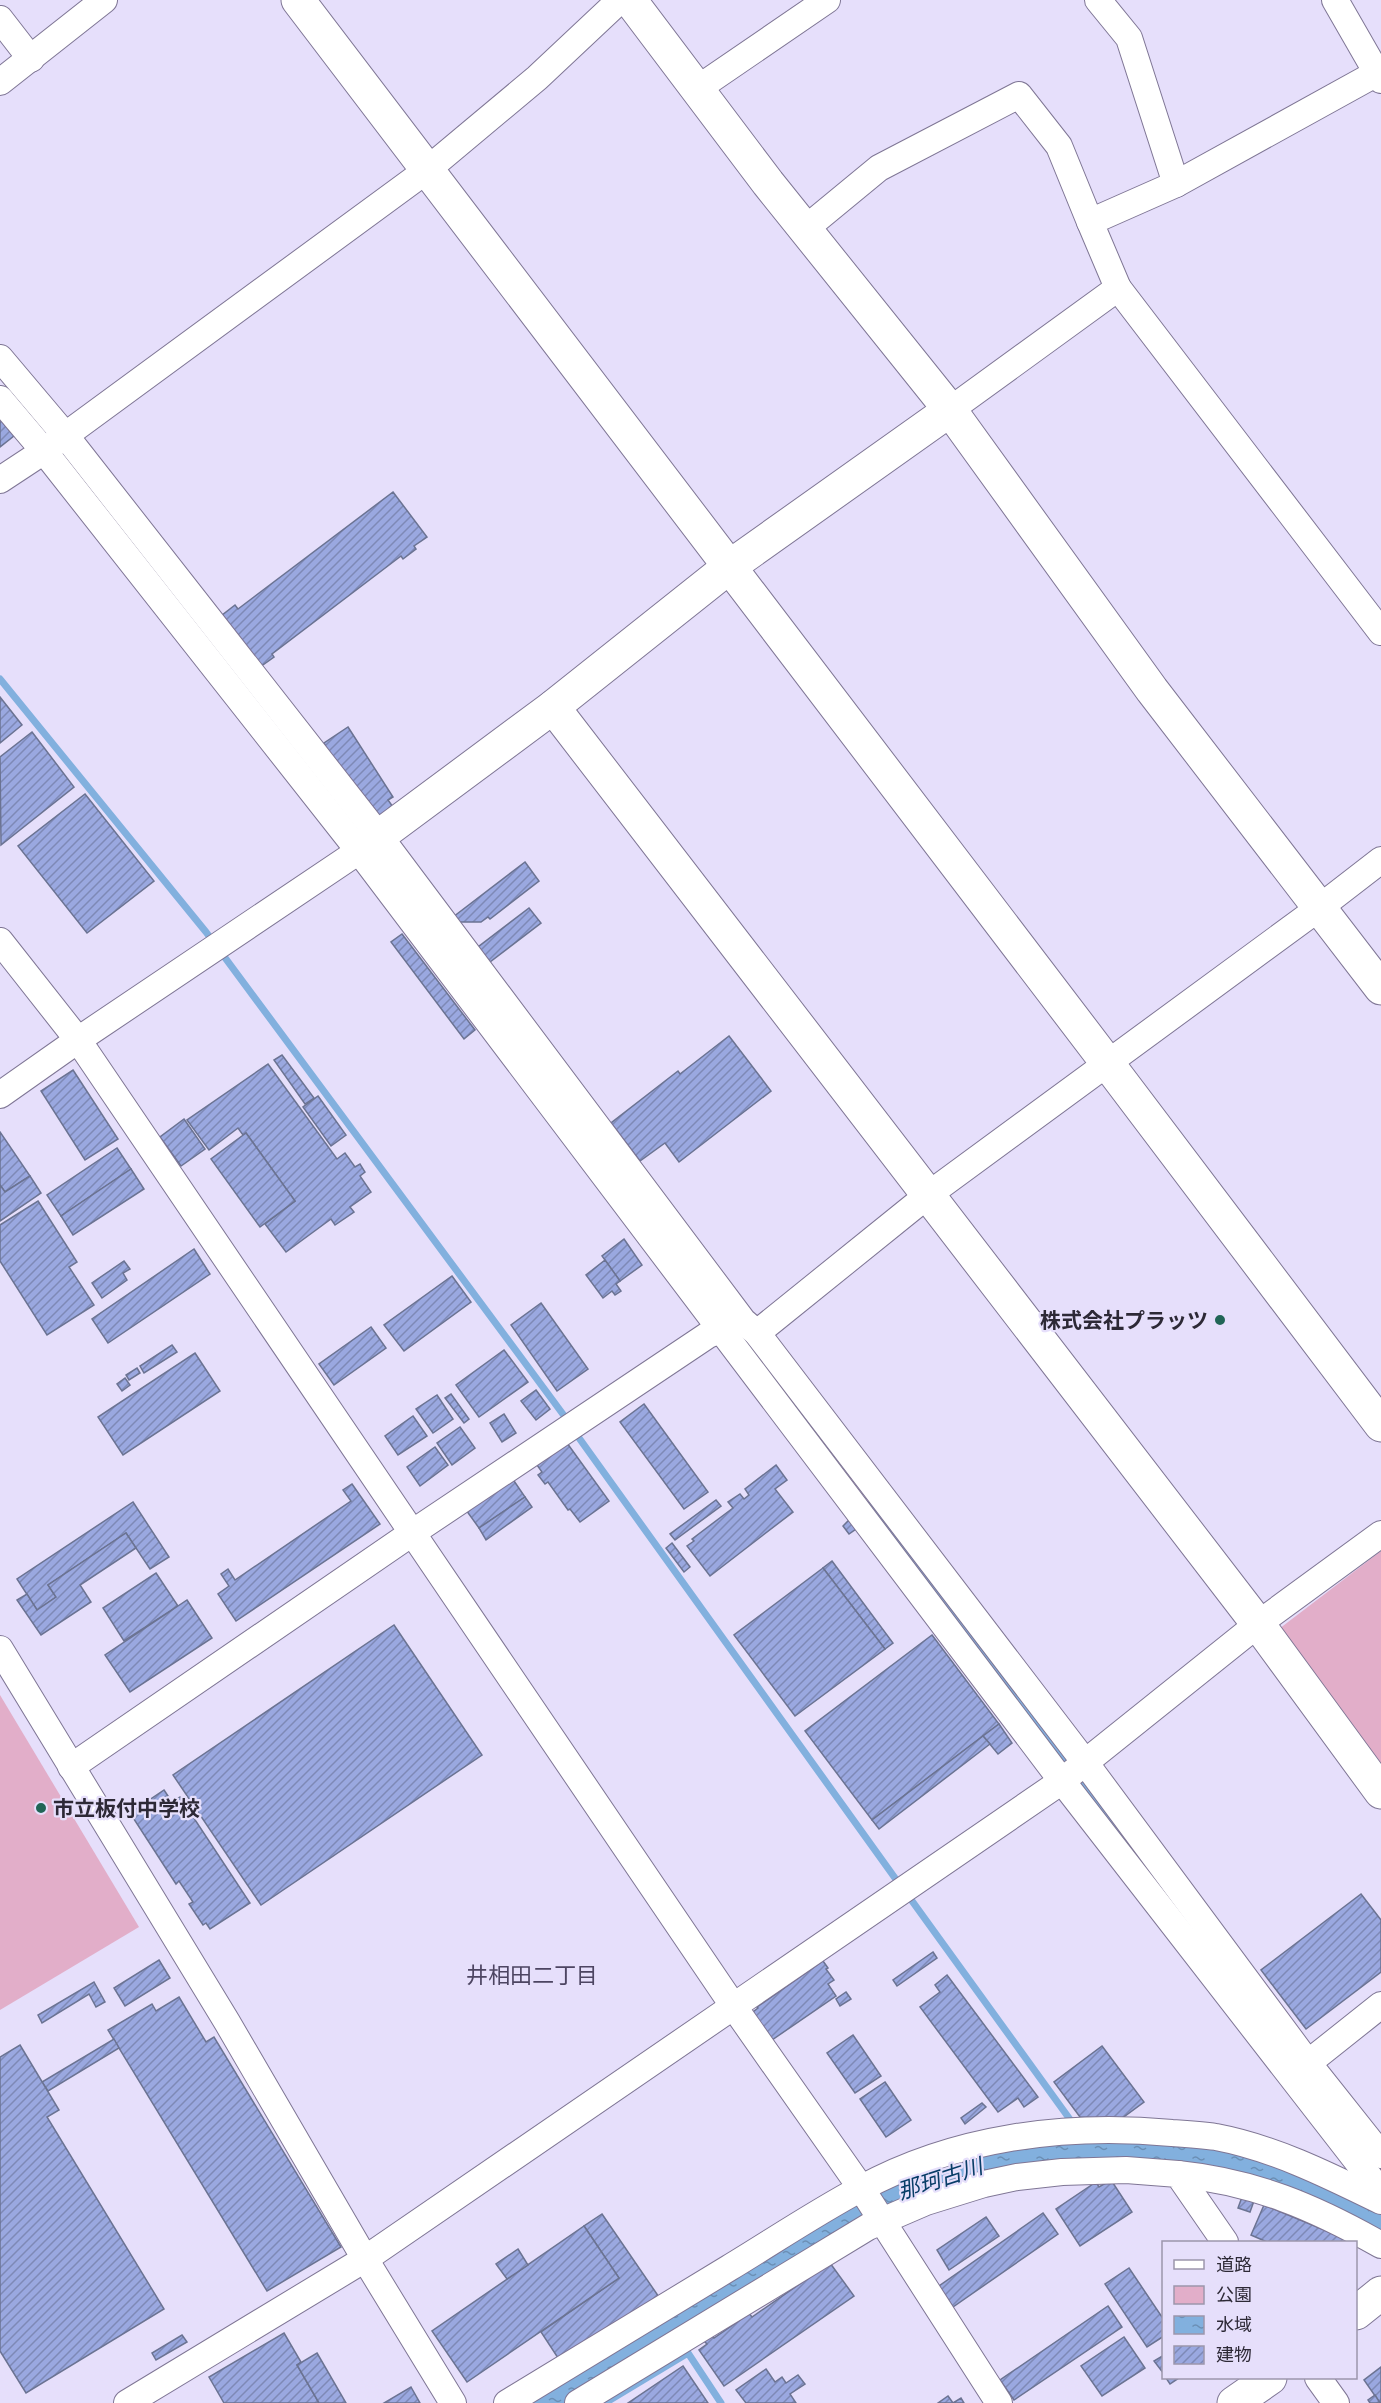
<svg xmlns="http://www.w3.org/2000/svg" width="1381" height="2403" font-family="Montserrat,'Noto Sans JP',sans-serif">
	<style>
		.green { fill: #e2aec9 }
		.water { fill: url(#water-ripples) }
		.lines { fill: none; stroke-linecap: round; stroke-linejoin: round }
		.stream { stroke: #82b0de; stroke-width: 7 }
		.building { fill: url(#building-hatch); stroke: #6b7392; stroke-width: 1.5 }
		.minor-casing { stroke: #7f7695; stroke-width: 28 }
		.tertiary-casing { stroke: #7f7695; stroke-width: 35 }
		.minor { stroke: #fff; stroke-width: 26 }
		.tertiary { stroke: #fff; stroke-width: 33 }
		.poi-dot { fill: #216556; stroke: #e6dffb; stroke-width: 2 }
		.labels { text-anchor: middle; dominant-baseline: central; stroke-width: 4.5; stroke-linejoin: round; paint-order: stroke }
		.poi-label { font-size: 21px; font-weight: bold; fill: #2d2936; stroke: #e6dffb; text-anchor: end }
		.neighbourhood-label { font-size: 22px; fill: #4d4562; stroke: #e6dffb }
		.water-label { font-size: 22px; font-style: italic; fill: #083d67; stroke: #e6dffb }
	</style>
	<defs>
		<pattern id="water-ripples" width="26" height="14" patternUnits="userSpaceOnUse" patternTransform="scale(1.5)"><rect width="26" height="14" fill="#82b0de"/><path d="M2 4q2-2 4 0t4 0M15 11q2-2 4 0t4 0" fill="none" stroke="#6b8fb5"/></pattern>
		<pattern id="building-hatch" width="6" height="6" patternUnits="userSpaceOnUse" patternTransform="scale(1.5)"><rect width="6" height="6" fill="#9aa8e0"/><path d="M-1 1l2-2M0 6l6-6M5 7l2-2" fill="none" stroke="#7e89b6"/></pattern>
	</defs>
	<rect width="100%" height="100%" fill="#e6dffb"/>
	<!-- green -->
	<g class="green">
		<polygon points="1381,1551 1381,1774 1275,1632"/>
		<polygon points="0,1695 139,1927 0,2010"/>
	</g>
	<!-- water -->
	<polygon class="water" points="1130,2136 1272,2157 1381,2209 1381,2238 1212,2172 951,2188 565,2403 514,2403 880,2185 1007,2146"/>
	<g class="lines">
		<!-- stream -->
		<g class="stream">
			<polyline points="175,596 202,631"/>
			<polyline points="0,679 206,932 568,1421"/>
			<polyline points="574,1431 900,1885"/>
			<polyline points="869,1505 1070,1768"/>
			<polyline points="1077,1777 1183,1916"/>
			<polyline points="907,1894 1074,2125"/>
			<polyline points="605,2403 688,2353 721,2403"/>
		</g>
	</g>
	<!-- building -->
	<g class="building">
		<polygon points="0,419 14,436 0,447"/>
		<polygon points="393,492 427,537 414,546 416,549 403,559 401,556 272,654 274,657 260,667 221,616 235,605 238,609"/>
		<polygon points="0,697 22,725 0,743"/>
		<polygon points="348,727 393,797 388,800 393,807 377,818 320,748 325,745 324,743"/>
		<polygon points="32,732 74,787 1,845 0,757"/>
		<polygon points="85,794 154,881 87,933 18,846"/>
		<polygon points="525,862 539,881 490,919 488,917 481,922 458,922 453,917"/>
		<polygon points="529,908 541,923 490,962 478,947"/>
		<polygon points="402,934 475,1030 464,1039 391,942"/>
		<polygon points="729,1036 771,1091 679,1162 665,1143 640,1161 611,1123 678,1071 680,1074"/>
		<polygon points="282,1055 314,1098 305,1104 274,1060"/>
		<polygon points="268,1064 337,1159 345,1153 355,1167 360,1164 365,1172 360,1176 371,1192 350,1207 354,1212 335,1225 331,1219 286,1252 265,1224 295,1201 246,1133 243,1135 238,1128 209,1150 187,1120"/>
		<polygon points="73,1070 118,1139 85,1160 41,1091"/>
		<polygon points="318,1096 346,1135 331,1146 303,1107"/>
		<polygon points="184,1119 205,1149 181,1166 160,1137"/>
		<polygon points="0,1132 30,1176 5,1192 0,1185"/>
		<polygon points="246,1133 295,1201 260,1227 211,1159"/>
		<polygon points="117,1148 131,1169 61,1216 47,1195"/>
		<polygon points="131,1169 144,1189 73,1235 61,1216"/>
		<polygon points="30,1176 41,1193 0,1221 0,1185 5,1192"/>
		<polygon points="38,1201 77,1262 69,1267 94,1305 47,1335 0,1261 0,1225"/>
		<polygon points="624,1239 642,1265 620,1281 602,1256"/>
		<polygon points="194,1249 210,1274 108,1343 92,1319"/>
		<polygon points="605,1260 620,1281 616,1284 621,1291 615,1295 612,1291 603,1298 586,1275"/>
		<polygon points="124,1261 130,1269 123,1273 127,1280 102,1298 92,1283"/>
		<polygon points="452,1276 471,1302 404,1351 384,1325"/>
		<polygon points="541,1303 588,1369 557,1391 511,1325"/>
		<polygon points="371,1327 386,1348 334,1385 319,1364"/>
		<polygon points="172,1345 177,1352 144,1373 140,1366"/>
		<polygon points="504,1350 528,1382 479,1417 456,1385"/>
		<polygon points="195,1353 220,1391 123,1455 98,1417"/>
		<polygon points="137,1368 140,1373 129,1380 126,1375"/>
		<polygon points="125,1378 130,1385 122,1391 117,1384"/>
		<polygon points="536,1390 550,1409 536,1420 521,1401"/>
		<polygon points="451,1394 469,1419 464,1423 445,1398"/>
		<polygon points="437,1395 453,1419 433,1433 416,1409"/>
		<polygon points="644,1404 708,1492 684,1509 620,1422"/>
		<polygon points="504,1414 516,1433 502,1442 490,1423"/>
		<polygon points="413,1416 427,1436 398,1455 385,1436"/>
		<polygon points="460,1427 475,1448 452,1465 437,1443"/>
		<polygon points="567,1443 609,1501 580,1522 570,1509 568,1510 548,1482 545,1484 538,1475 542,1472 537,1465"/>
		<polygon points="435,1447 448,1465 420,1486 407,1467"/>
		<polygon points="776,1465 787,1480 775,1489 793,1512 710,1576 687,1546 694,1541 692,1539 733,1508 728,1502 740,1494 744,1499 749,1495 745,1489"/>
		<polygon points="512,1478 525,1497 479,1528 466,1510"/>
		<polygon points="352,1484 380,1524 236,1621 218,1594 229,1586 221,1574 228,1569 235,1580 351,1501 343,1490"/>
		<polygon points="525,1497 532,1507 486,1540 479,1528"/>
		<polygon points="716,1500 721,1506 675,1540 670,1534"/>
		<polygon points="133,1502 169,1557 150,1569 126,1533 48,1585 56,1597 37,1610 17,1579"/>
		<polygon points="849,1520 856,1529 849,1534 843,1526"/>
		<polygon points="126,1533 136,1548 80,1585 91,1602 41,1635 17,1600 27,1594 37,1610 56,1597 48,1585"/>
		<polygon points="672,1543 690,1567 684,1572 666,1548"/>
		<polygon points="832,1561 893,1643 885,1649 823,1568"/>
		<polygon points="823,1568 885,1649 795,1716 734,1635"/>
		<polygon points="156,1573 178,1606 124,1641 103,1608"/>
		<polygon points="187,1600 212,1638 130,1692 105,1655"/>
		<polygon points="394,1625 482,1755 261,1905 173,1775"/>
		<polygon points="932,1635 999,1724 872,1820 805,1731"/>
		<polygon points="999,1724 1012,1743 998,1754 983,1736"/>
		<polygon points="983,1736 990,1744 879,1829 872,1820"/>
		<polygon points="164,1790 172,1802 180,1797 250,1903 210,1929 206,1923 203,1925 189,1904 193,1902 179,1881 176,1884 130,1813"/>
		<polygon points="1361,1894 1381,1920 1381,1972 1306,2029 1261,1970"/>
		<polygon points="933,1952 937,1958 897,1986 893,1980"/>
		<polygon points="159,1960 170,1978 125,2006 114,1988"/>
		<polygon points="823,1961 828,1968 826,1969 834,1980 828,1984 836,1996 772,2040 753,2012 758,2008 757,2007"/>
		<polygon points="947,1975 1038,2097 1024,2107 1018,2098 998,2112 920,2007 940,1992 935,1985"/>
		<polygon points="94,1982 105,2002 96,2007 89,1994 42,2023 38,2015"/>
		<polygon points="846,1992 851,1999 840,2006 836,1999"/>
		<polygon points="179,1997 206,2042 214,2037 341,2247 267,2291 108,2030 152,2004 156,2011"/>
		<polygon points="853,2035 881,2076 855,2093 827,2053"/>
		<polygon points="114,2039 119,2048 48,2091 42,2082"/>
		<polygon points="20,2045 59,2110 47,2117 164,2309 26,2393 0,2351 0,2057"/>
		<polygon points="1102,2046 1144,2102 1121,2119 1080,2117 1054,2082"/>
		<polygon points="885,2082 911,2120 886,2137 860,2099"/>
		<polygon points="982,2103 986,2107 965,2124 961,2118"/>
		<polygon points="1111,2180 1132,2212 1080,2246 1056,2209 1096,2182 1099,2187"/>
		<polygon points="1242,2197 1254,2201 1250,2212 1238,2208"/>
		<polygon points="1264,2205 1353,2242 1267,2242 1251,2235"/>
		<polygon points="1043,2213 1058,2234 953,2307 939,2286"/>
		<polygon points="602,2214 661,2300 560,2361 541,2332 619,2278 584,2226"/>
		<polygon points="986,2217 999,2236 949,2270 937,2250"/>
		<polygon points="584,2226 619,2278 467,2382 432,2331"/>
		<polygon points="518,2249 528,2265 507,2279 496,2264"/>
		<polygon points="830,2263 854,2296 724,2386 699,2350 707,2344 704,2341 711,2336 714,2338 743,2318 741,2316 748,2312 752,2317"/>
		<polygon points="1129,2268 1164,2320 1164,2336 1147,2347 1105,2284"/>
		<polygon points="1108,2306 1122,2327 1014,2400 1000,2380"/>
		<polygon points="284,2333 301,2362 297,2365 319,2403 224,2403 209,2377"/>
		<polygon points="182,2335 187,2342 156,2360 152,2353"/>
		<polygon points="1124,2337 1145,2368 1102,2396 1081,2366"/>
		<polygon points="317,2353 346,2403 319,2403 297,2365"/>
		<polygon points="1164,2355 1164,2374 1154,2361"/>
		<polygon points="683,2366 708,2403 628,2403"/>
		<polygon points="1381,2367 1381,2403 1380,2403 1364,2380"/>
		<polygon points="766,2369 775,2382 782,2377 786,2383 798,2375 805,2384 790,2394 796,2403 746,2403 736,2390"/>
		<polygon points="1166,2378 1179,2378 1170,2384"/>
		<polygon points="411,2387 420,2403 384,2403"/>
		<polygon points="1375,2395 1380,2403 1370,2403 1368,2400"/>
		<polygon points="948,2396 953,2403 961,2398 964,2403 938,2403"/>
	</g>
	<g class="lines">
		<defs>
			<g id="minor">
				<polyline points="1335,0 1381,80"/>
				<polyline points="0,19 31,59"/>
				<polyline points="0,82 104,0"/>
				<polyline points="697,89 827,0"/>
				<polyline points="1176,184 1377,73"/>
				<polyline points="805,229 879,168 1019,95 1059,146 1090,222"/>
				<polyline points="1118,288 1381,632"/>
				<polyline points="0,358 65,435 380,837 743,1321 757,1333 1084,1761 1308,2063 1381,2155"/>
				<polyline points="0,399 44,451 359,851 1062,1781 1381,2192"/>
				<polyline points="950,410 1118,288 1090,222 1176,184 1129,38 1098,0"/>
				<polyline points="0,480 44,451 427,170 537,78 620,0"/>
				<polyline points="0,941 78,1040 734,2007 861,2188 999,2403"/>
				<polyline points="0,1095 78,1040 359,851"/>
				<polyline points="757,1333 928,1195 1319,908 1381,860"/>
				<polyline points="0,1649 227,2022 365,2259 453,2403"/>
				<polyline points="71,1767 412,1533 708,1335 737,1323"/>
				<polyline points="1296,2076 1308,2063 1381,2005"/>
				<path d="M1178,2174c77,8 136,33 203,71"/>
				<polyline points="1318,2378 1336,2403"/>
				<polyline points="127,2403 365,2259 1062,1781 1258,1624 1381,1534"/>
				<path d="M507,2403c74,-45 148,-90 222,-135 43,-26 86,-55 131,-79 95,-52 206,-66 312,-56 15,1 30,2 44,4 58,11 112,38 165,64"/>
				<polyline points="578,2403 868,2227 926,2202 984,2184 1017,2177 1062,2172 1126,2170 1178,2174 1225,2242"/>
			</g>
			<g id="tertiary">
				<polyline points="298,0 1108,1064 1381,1425"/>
				<polyline points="630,0 768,183 950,410 1152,690 1381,988"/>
				<polyline points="553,707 1258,1624 1381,1792"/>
				<polyline points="359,851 553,707 729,567 950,410"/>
				<polyline points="1356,2313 1381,2293"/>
				<polyline points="1234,2403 1270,2378"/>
			</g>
		</defs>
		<!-- minor casing -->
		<use href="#minor" class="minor-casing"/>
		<!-- tertiary casing -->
		<use href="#tertiary" class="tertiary-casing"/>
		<!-- minor -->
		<use href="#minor" class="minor"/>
		<!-- tertiary -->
		<use href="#tertiary" class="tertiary"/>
	</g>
	<!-- markers -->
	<g class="poi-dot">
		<circle cx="1220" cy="1320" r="6"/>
		<circle cx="41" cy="1808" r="6"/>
	</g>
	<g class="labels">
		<!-- poi labels -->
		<g class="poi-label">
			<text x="1208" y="1320">株式会社プラッツ</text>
			<text x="53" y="1808" text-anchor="start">市立板付中学校</text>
		</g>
		<!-- neighbourhood labels -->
		<g class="neighbourhood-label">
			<text x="532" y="1975">井相田二丁目</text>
		</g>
		<!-- water labels -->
		<g class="water-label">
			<text transform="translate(940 2179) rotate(-18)">那珂古川</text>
		</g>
	</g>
	<!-- legend -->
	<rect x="1162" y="2241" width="195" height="138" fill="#e6dffb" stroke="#9c96ac" stroke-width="1.5"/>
	<rect x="1174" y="2260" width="30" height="9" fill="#ffffff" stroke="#9c96ac" stroke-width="1.5"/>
	<text x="1216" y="2271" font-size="18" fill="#2d2936">道路</text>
	<rect x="1174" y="2286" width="30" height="18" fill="#e2aec9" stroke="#9c96ac" stroke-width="1.5"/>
	<text x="1216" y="2301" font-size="18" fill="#2d2936">公園</text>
	<rect x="1174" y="2316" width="30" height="18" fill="url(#water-ripples)" stroke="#9c96ac" stroke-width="1.5"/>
	<text x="1216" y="2331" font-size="18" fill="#2d2936">水域</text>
	<rect x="1174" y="2346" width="30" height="18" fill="url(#building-hatch)" stroke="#9c96ac" stroke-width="1.5"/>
	<text x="1216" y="2361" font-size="18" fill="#2d2936">建物</text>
</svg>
